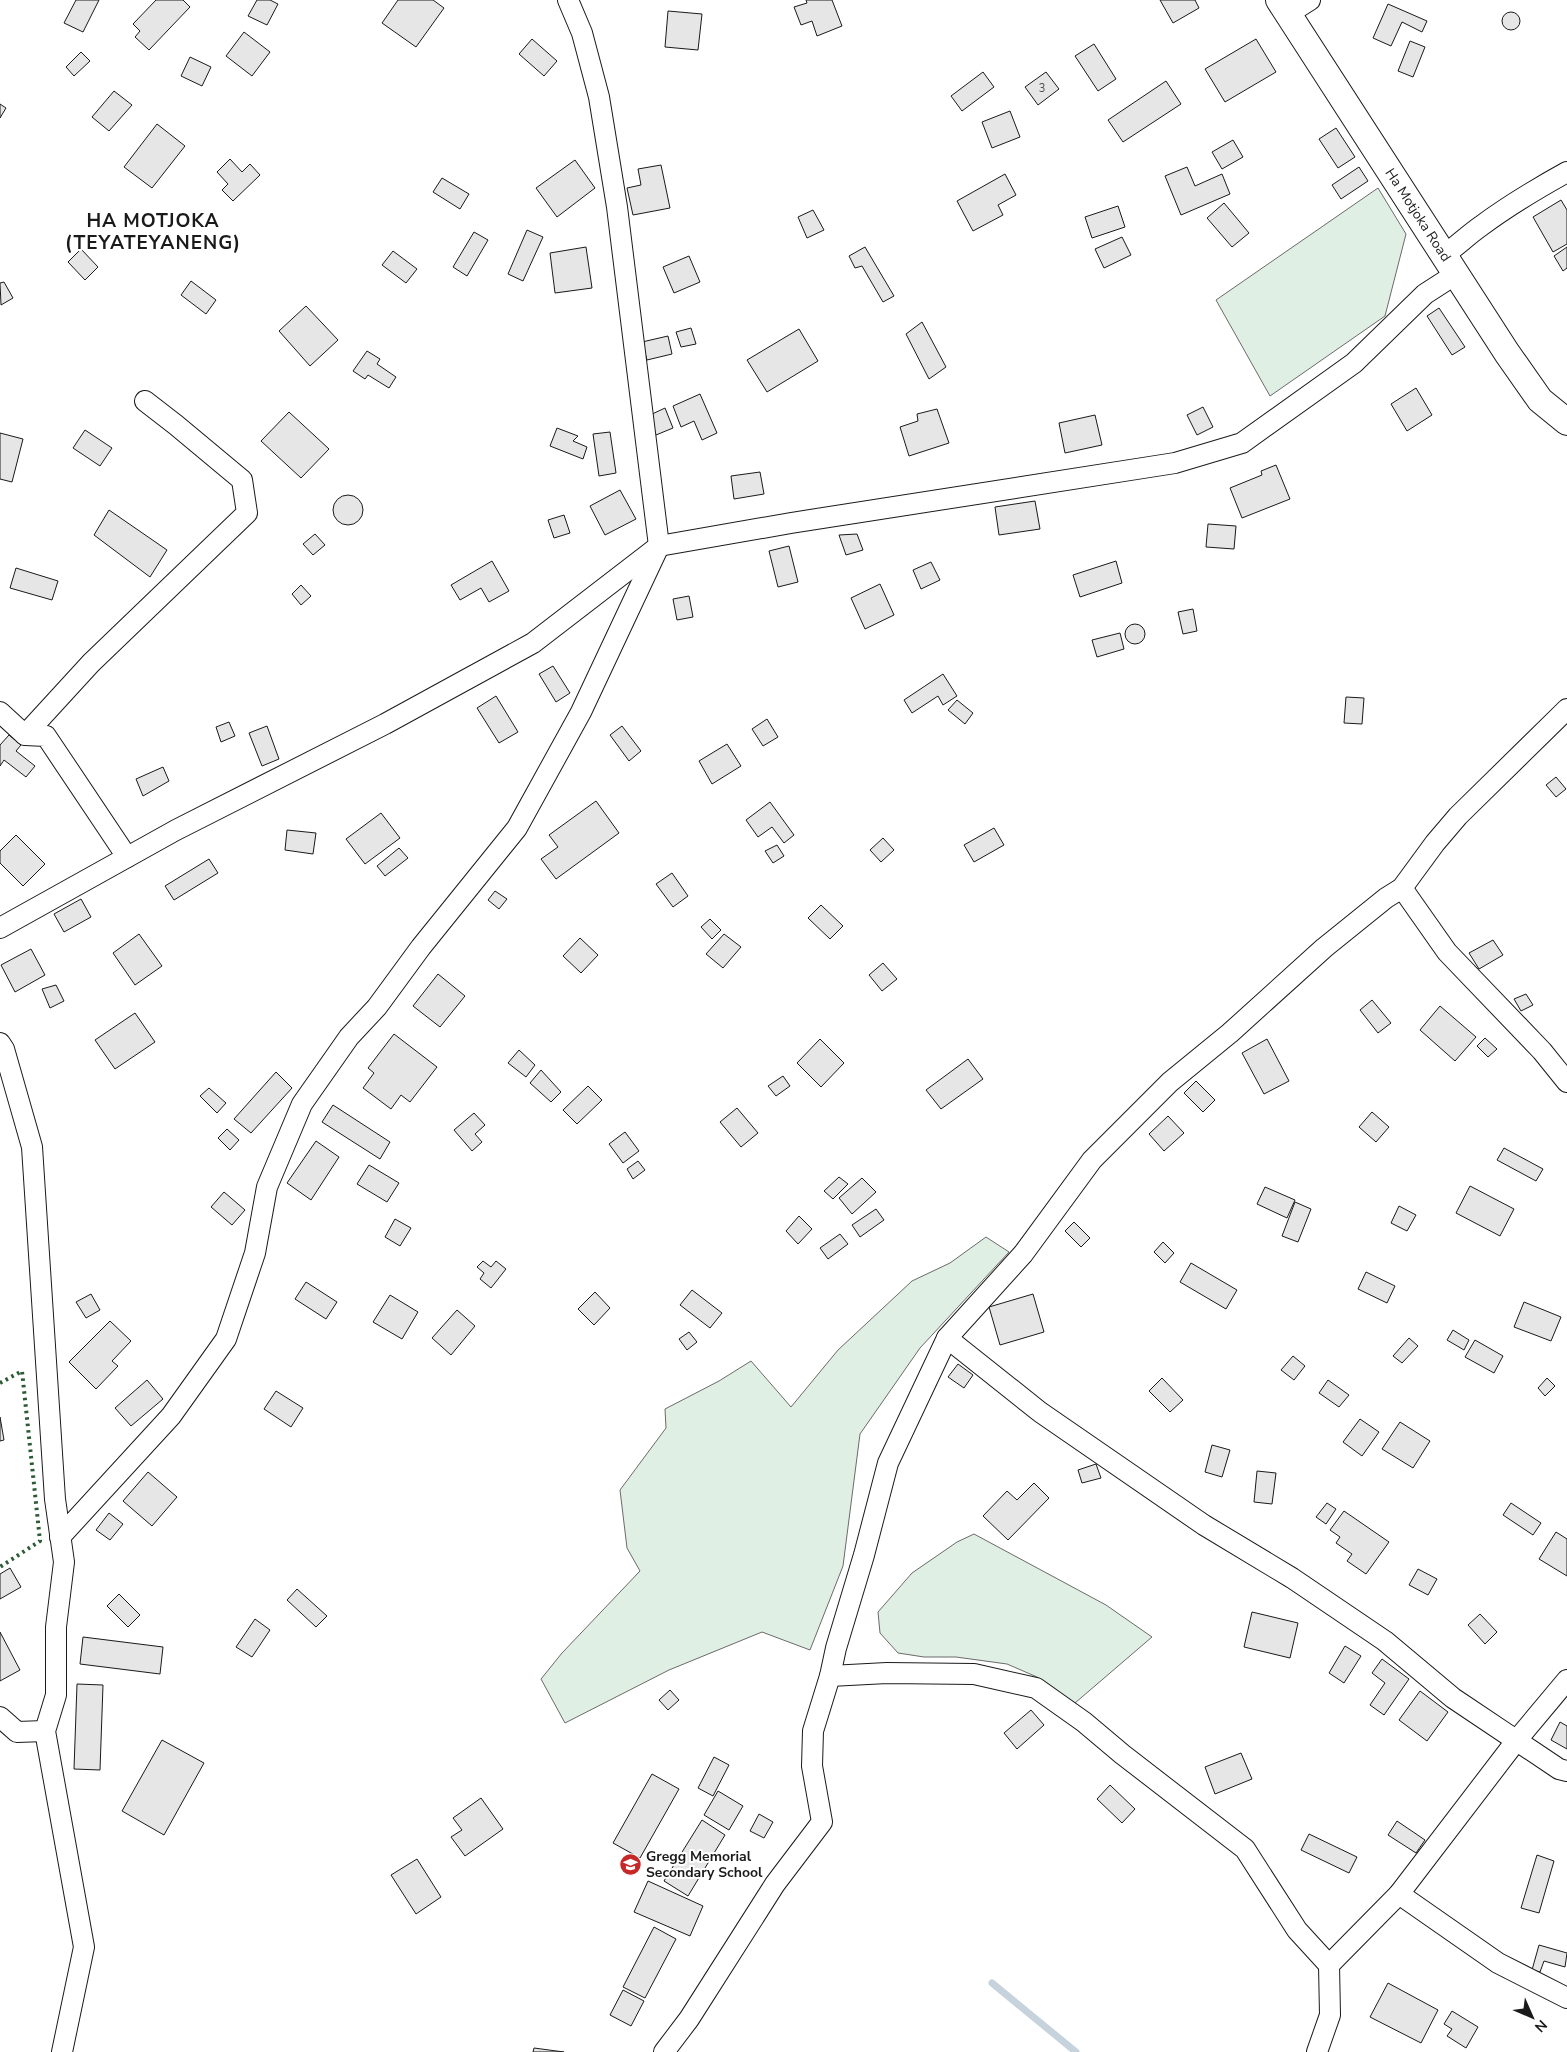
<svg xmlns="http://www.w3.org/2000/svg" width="1567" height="2052" font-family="'Nunito Sans',sans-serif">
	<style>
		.green { fill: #e0efe3; stroke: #6a6a6a }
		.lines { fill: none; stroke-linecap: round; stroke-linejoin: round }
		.stream { stroke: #c6d2dc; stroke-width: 7 }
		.building { fill: #e6e6e6; stroke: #1a1a1a }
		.minor-casing { stroke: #1a1a1a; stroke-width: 22 }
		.tertiary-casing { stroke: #1a1a1a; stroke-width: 28 }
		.minor { stroke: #fff; stroke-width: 20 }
		.tertiary { stroke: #fff; stroke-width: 26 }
		.hedge { stroke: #2b5a34; stroke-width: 4; stroke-dasharray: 2.5 4; stroke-linecap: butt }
		.labels { text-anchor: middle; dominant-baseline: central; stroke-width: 4; stroke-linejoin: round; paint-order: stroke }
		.number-label { font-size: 11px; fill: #4d4d4d }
		.street-label { font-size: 14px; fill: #1a1a1a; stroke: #fff }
		.poi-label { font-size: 14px; font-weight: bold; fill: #1a1a1a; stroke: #fff; text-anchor: start }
		.district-label { font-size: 19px; font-weight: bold; letter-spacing: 1px; fill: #1a1a1a; stroke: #fff }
	</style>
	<rect width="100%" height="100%" fill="#fff"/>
	<!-- green -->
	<g class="green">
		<polygon points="1378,188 1406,234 1385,316 1270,396 1216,300"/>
		<polygon points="986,1237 1009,1252 920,1348 860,1434 843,1566 810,1650 762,1632 669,1670 565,1723 541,1679 562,1653 640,1571 627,1548 620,1490 666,1428 665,1409 719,1381 751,1361 791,1407 838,1350 912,1281 950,1263"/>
		<polygon points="974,1534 1106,1605 1152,1637 1075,1703 1037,1677 1007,1664 956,1657 924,1657 898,1653 880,1633 878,1612 912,1573 957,1542"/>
	</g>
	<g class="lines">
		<!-- stream -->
		<polyline class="stream" points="992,1983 1076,2052"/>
	</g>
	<!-- building -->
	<g class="building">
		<polygon points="76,0 99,0 83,32 64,23"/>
		<polygon points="156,0 183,0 190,7 149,50 135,37 140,31 133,24"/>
		<polygon points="257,0 270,0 278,4 267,25 248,16"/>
		<polygon points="398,0 433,0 444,8 416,47 382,23"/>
		<polygon points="806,0 832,0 842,26 817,36 812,21 801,25 794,7 807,3"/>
		<polygon points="1160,0 1195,0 1199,8 1173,23"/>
		<polygon points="1388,4 1427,21 1422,32 1402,22 1391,46 1373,38"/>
		<polygon points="668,11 702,14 698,50 665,47"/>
		<circle cx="1511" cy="21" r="9"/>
		<polygon points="244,32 270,52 252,76 226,56"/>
		<polygon points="532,39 557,61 544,76 519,54"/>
		<polygon points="1256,39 1276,72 1225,102 1205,69"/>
		<polygon points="1410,41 1425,47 1413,77 1398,71"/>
		<polygon points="1094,44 1116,79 1098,91 1075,56"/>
		<polygon points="81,52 90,61 74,76 66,67"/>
		<polygon points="190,57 211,67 202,86 181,76"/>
		<polygon points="983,72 994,87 962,111 951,96"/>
		<polygon points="1046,72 1059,89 1038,105 1025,87"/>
		<polygon points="1166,81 1181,104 1123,142 1108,120"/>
		<polygon points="114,91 132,105 109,131 92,117"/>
		<polygon points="0,104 6,108 0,118"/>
		<polygon points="1010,111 1020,137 992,148 982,122"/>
		<polygon points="157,124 185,146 152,188 124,167"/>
		<polygon points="1336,128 1355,157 1338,168 1319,139"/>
		<polygon points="1233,140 1243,157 1222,169 1212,152"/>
		<polygon points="230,159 242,172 250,164 260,175 233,201 222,190 228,184 217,172"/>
		<polygon points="575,160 595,188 557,217 536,188"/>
		<polygon points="661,165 670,208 633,215 627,188 641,185 638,169"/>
		<polygon points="1187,167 1195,186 1222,174 1230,194 1181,215 1165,176"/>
		<polygon points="1359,167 1368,181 1341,199 1332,185"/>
		<polygon points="1005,174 1016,195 998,205 1003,215 973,231 957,201"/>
		<polygon points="442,178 469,194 460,209 433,192"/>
		<polygon points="1561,200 1567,210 1567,244 1553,252 1533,217"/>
		<polygon points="1224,203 1249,233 1232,247 1207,218"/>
		<polygon points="1118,206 1125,227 1092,238 1085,217"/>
		<polygon points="813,210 824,230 807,238 798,217"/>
		<polygon points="527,230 543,237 523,281 508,274"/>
		<polygon points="474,232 488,240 467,276 453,267"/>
		<polygon points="1122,237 1131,255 1104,268 1095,249"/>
		<polygon points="586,247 592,288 555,293 550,253"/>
		<polygon points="865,247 894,296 883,302 862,266 855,268 849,256"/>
		<polygon points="1567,247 1567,268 1563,271 1554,256"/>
		<polygon points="81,249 98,267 85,280 68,262"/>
		<polygon points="393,251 417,269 406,283 382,265"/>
		<polygon points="689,256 700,282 674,293 663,267"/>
		<polygon points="191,281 216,300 206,314 181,295"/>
		<polygon points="4,282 13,298 1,305 0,283"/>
		<polygon points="306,306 338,340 310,366 279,331"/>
		<polygon points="1439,308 1465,347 1452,355 1427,316"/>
		<polygon points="922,322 946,367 929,379 906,334"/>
		<polygon points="691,328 696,344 681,347 676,332"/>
		<polygon points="799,329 818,361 767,392 747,360"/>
		<polygon points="668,336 672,354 647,360 642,342"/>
		<polygon points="367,351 380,359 377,364 396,377 389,388 368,375 365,379 353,371"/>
		<polygon points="1416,388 1432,415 1407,431 1391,404"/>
		<polygon points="700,394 717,433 702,440 694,421 681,427 673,406"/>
		<polygon points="1203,407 1213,427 1197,435 1187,415"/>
		<polygon points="665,408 673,428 656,435 648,416"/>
		<polygon points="937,409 949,443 909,456 900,427 918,421 917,414"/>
		<polygon points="289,412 329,449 301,478 261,441"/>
		<polygon points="1095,415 1102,445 1065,453 1059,423"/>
		<polygon points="557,428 578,436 573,441 587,447 583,459 550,446"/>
		<polygon points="85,430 112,448 100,466 73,448"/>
		<polygon points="610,432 616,473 599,476 593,434"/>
		<polygon points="0,433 23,439 12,482 0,479"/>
		<polygon points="1276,465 1290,499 1242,518 1230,488 1262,475 1261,471"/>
		<polygon points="760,472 764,494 734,499 731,476"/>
		<polygon points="620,490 636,519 605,535 590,506"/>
		<circle cx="348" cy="510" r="15"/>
		<polygon points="1035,501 1040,529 999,535 995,507"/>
		<polygon points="109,510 167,550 150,577 94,535"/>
		<polygon points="564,515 570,533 554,538 548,520"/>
		<polygon points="1208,524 1236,526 1234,549 1206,547"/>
		<polygon points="315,534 325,545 313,555 303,544"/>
		<polygon points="857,534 863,550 846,555 839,535"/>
		<polygon points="789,546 798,582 778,587 769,551"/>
		<polygon points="492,561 509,591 489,602 481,588 460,600 451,585"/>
		<polygon points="1116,561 1122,583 1080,597 1073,575"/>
		<polygon points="931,562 940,580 921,589 913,570"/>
		<polygon points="16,568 58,581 52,600 10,588"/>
		<polygon points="880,584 894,615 865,629 851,598"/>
		<polygon points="301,585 311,596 301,605 292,594"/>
		<polygon points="689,596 693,617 677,620 673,599"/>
		<polygon points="1193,609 1197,631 1183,634 1178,612"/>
		<circle cx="1135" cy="634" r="10"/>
		<polygon points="1120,633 1124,649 1097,657 1092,640"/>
		<polygon points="553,666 570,693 556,702 539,674"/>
		<polygon points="943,674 957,696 943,705 938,696 912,713 904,700"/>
		<polygon points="496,696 518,732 499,743 477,708"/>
		<polygon points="1346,697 1364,698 1362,724 1344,723"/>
		<polygon points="957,700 973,713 965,724 948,710"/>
		<polygon points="767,719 778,737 763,746 752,729"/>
		<polygon points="229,722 235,736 221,742 216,727"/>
		<polygon points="267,726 279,759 262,766 249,733"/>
		<polygon points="622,726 641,751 629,761 610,735"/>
		<polygon points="9,735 21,745 16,751 35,766 26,777 4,760 0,766 0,745"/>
		<polygon points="727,744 741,766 712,784 699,761"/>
		<polygon points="163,767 169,781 143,796 136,779"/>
		<polygon points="1556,777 1566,789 1556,797 1546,785"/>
		<polygon points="596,801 619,833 556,879 541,859 558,847 549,835"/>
		<polygon points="770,802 794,835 784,843 772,827 758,837 746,820"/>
		<polygon points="381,813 400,838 365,864 346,839"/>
		<polygon points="994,828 1004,845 974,862 964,845"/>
		<polygon points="287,830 316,833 313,854 285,850"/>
		<polygon points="16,835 45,864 23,886 0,863 0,851"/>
		<polygon points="883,838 894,850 881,862 870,850"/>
		<polygon points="777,845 784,856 773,863 765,851"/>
		<polygon points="399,848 408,858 385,876 377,866"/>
		<polygon points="209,859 218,873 174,900 165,886"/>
		<polygon points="672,873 688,896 673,907 656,884"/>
		<polygon points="495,891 507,899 499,909 488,900"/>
		<polygon points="81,899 91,917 64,932 54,914"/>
		<polygon points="821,905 843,926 830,939 808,918"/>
		<polygon points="710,919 721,930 712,939 701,927"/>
		<polygon points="139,934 162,966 135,985 113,953"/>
		<polygon points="724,934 741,947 723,968 706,954"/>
		<polygon points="580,938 598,955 581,973 563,956"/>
		<polygon points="1493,940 1503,955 1479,969 1469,953"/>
		<polygon points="31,949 45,975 15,992 1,965"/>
		<polygon points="883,963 897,979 882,991 869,975"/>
		<polygon points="438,974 465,996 440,1027 413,1006"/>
		<polygon points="56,985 64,1001 50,1008 42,989"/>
		<polygon points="1526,994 1533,1005 1521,1011 1514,999"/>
		<polygon points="1372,1000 1391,1023 1378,1033 1360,1010"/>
		<polygon points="1440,1006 1476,1037 1455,1061 1420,1030"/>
		<polygon points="135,1013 155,1042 115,1069 95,1040"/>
		<polygon points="394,1034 437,1067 410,1102 401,1095 391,1109 363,1088 374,1073 368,1068"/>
		<polygon points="1485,1038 1497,1049 1488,1057 1477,1046"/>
		<polygon points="820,1039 844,1063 821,1087 797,1063"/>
		<polygon points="1267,1039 1289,1081 1264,1094 1242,1053"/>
		<polygon points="519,1050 535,1065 526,1077 508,1063"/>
		<polygon points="968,1059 983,1079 941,1109 926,1090"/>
		<polygon points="541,1070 561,1092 551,1102 530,1083"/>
		<polygon points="276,1072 292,1088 251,1133 234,1119"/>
		<polygon points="783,1076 790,1086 776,1096 768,1086"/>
		<polygon points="1196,1081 1215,1100 1203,1112 1184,1093"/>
		<polygon points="588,1086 602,1100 577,1124 563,1110"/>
		<polygon points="209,1088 226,1103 217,1113 200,1096"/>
		<polygon points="333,1105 390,1142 380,1159 322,1122"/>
		<polygon points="737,1108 758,1133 741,1147 720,1122"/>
		<polygon points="1372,1112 1389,1127 1376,1142 1359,1127"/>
		<polygon points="474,1113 485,1125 475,1134 482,1142 472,1151 454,1130"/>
		<polygon points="1168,1116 1184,1133 1164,1151 1149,1134"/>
		<polygon points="227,1129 239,1140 230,1150 218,1138"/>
		<polygon points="625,1132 639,1151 623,1163 609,1144"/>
		<polygon points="316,1141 339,1157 311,1200 287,1183"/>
		<polygon points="1504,1148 1543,1169 1536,1181 1497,1160"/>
		<polygon points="638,1161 645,1170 633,1179 627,1169"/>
		<polygon points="369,1165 399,1183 387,1202 357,1184"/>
		<polygon points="839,1177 848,1184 833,1199 824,1191"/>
		<polygon points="862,1178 876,1192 852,1214 839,1198"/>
		<polygon points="1470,1186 1514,1209 1500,1236 1456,1213"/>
		<polygon points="1265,1187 1295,1200 1287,1218 1257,1204"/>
		<polygon points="224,1192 245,1210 232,1225 211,1207"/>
		<polygon points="1295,1202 1311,1209 1298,1242 1282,1236"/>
		<polygon points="1399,1206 1416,1215 1407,1231 1391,1223"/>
		<polygon points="876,1209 884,1220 860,1237 852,1225"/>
		<polygon points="799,1216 812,1229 798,1244 786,1231"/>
		<polygon points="395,1219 411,1228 400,1246 385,1237"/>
		<polygon points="1074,1222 1090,1238 1081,1247 1065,1231"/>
		<polygon points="840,1234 848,1244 828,1259 820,1248"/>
		<polygon points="1163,1242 1174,1253 1165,1263 1154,1252"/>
		<polygon points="483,1261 491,1267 496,1261 506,1269 491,1288 480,1279 484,1273 477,1267"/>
		<polygon points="1191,1263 1237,1290 1226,1309 1180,1282"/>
		<polygon points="1366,1272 1395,1286 1387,1303 1358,1289"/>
		<polygon points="306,1282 337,1302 326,1319 295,1299"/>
		<polygon points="692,1290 722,1313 710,1328 680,1305"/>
		<polygon points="595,1292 610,1308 594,1325 578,1309"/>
		<polygon points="91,1294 100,1310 86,1318 76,1302"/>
		<polygon points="1033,1294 1044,1332 1000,1345 989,1307"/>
		<polygon points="390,1295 418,1312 402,1339 373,1322"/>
		<polygon points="1524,1302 1561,1317 1551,1341 1514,1327"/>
		<polygon points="457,1310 475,1326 451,1355 432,1338"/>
		<polygon points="110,1321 131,1341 112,1361 118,1366 96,1389 69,1362"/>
		<polygon points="1453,1330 1469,1340 1464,1350 1447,1340"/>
		<polygon points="689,1332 697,1342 687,1350 679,1339"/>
		<polygon points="1409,1338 1418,1346 1402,1363 1393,1356"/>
		<polygon points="1475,1340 1503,1356 1494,1373 1465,1357"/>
		<polygon points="1293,1356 1305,1366 1294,1380 1281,1370"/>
		<polygon points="958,1364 973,1375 964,1388 948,1377"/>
		<polygon points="1162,1378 1183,1400 1170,1412 1149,1391"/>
		<polygon points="1547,1378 1555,1386 1545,1396 1538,1388"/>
		<polygon points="147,1380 163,1399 131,1426 115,1408"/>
		<polygon points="1328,1380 1349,1395 1339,1407 1319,1393"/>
		<polygon points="276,1391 303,1408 291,1427 264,1409"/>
		<polygon points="0,1417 4,1440 0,1441"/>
		<polygon points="1360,1419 1379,1432 1362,1456 1343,1442"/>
		<polygon points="1400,1422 1430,1441 1413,1468 1382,1449"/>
		<polygon points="1212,1445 1230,1450 1222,1477 1205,1472"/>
		<polygon points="1096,1464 1101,1478 1082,1483 1078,1470"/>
		<polygon points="1257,1471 1276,1473 1272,1504 1254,1502"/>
		<polygon points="148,1472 177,1497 152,1526 123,1501"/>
		<polygon points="1034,1483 1049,1498 1008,1540 983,1516 1007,1491 1017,1500"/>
		<polygon points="1327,1503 1336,1509 1326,1524 1316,1517"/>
		<polygon points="1511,1503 1541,1523 1533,1535 1503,1515"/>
		<polygon points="1344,1511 1389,1542 1366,1574 1347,1561 1352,1554 1336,1543 1340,1537 1330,1530"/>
		<polygon points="109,1513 123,1524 110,1540 96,1530"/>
		<polygon points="1556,1532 1567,1539 1567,1576 1539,1559"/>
		<polygon points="10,1568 21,1587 0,1599 0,1574"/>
		<polygon points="1418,1569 1437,1579 1428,1595 1409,1585"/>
		<polygon points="297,1589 327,1616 316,1627 287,1600"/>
		<polygon points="119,1594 140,1615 128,1627 107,1606"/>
		<polygon points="1252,1612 1298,1623 1290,1658 1244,1647"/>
		<polygon points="1480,1614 1497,1632 1485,1644 1468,1625"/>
		<polygon points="255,1619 270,1630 252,1657 236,1647"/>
		<polygon points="0,1632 20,1670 0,1681"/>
		<polygon points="83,1637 163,1647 160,1674 80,1664"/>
		<polygon points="1345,1646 1361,1656 1344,1683 1329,1673"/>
		<polygon points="1382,1659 1409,1679 1384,1715 1370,1705 1385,1683 1372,1673"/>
		<polygon points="77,1684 103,1685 100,1770 74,1769"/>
		<polygon points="670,1690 679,1700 668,1710 659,1700"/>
		<polygon points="1420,1691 1448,1712 1427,1741 1399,1720"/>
		<polygon points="1031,1710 1044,1725 1017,1749 1004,1733"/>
		<polygon points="1560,1722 1567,1726 1567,1749 1551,1740"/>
		<polygon points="162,1740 204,1763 164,1835 122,1811"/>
		<polygon points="1241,1753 1252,1779 1215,1794 1205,1767"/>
		<polygon points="714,1757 729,1765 713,1796 698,1788"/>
		<polygon points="652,1774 679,1789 640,1858 613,1843"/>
		<polygon points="1110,1785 1135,1809 1122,1823 1097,1799"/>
		<polygon points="718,1791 743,1806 729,1830 704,1815"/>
		<polygon points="481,1798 503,1829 465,1856 451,1837 462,1830 453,1818"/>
		<polygon points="759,1814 773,1822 764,1838 750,1831"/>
		<polygon points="702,1820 725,1835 688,1896 664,1881"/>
		<polygon points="1397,1821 1425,1840 1416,1853 1388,1835"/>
		<polygon points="1309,1834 1357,1857 1349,1873 1301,1850"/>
		<polygon points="1537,1855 1554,1861 1539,1913 1521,1908"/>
		<polygon points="417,1859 441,1897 416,1914 391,1875"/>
		<polygon points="648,1881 703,1906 690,1936 634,1912"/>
		<polygon points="654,1927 676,1939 645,1998 623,1987"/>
		<polygon points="1539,1945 1567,1953 1565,1967 1544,1961 1540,1972 1532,1970"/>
		<polygon points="1388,1983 1438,2010 1421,2043 1370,2017"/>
		<polygon points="623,1990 644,2001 631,2026 610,2015"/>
		<polygon points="1452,2011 1478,2027 1466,2048 1447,2036 1452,2029 1444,2024"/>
		<polygon points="534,2048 564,2052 533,2052"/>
	</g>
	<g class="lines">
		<defs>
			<g id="minor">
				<polyline points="1288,14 1310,0"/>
				<path d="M1444,255c13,-9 24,-20 37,-29 27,-20 57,-38 86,-54"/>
				<polyline points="0,712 25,735 46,736 127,857"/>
				<polyline points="25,735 91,663 247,513 242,480 176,425 145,401"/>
				<polyline points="1402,888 1447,952 1542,1051 1567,1082"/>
				<polyline points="0,928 176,830 385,724 533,643 659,546 791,523 1175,463 1242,443 1354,363 1425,294 1456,274"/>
				<polyline points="0,1043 4,1049 32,1147 55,1499 64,1562 56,1627 56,1695 45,1731 84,1947 62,2052"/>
				<polyline points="947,1338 1040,1412 1204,1525 1292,1578 1385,1641 1453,1698 1559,1769 1567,1771"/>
				<polyline points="60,1537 171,1416 226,1339 255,1253 267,1187 302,1104 349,1037 377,1007 421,947 517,828 581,712 659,546 617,207 599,97 582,33 568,0"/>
				<polyline points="830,1676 887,1673 974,1674 1036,1688 1084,1722 1122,1754 1245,1849 1297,1930 1329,1965"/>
				<polyline points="0,1717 17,1732 45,1731"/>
				<polyline points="1399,1894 1498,1963 1567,1998"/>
				<polyline points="664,2052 689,2019 775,1884 822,1822 812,1766 813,1731 830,1676 836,1648 864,1555 888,1463 947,1338 1023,1254 1092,1160 1170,1082 1230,1033 1324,948 1386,898 1402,888 1435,843 1458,816 1567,709"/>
				<polyline points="1317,2052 1330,2015 1329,1965 1399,1894 1516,1741 1567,1680"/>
			</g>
			<polyline id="tertiary" points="1279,0 1507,353 1540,400 1567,422"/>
		</defs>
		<!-- minor casing -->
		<use href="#minor" class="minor-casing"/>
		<!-- tertiary casing -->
		<use href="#tertiary" class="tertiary-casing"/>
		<!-- minor -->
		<use href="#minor" class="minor"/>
		<!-- tertiary -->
		<use href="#tertiary" class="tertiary"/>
		<!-- hedge -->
		<polyline class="hedge" points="0,1383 22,1371 40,1541 0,1567"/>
	</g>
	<!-- icons -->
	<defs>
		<symbol id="school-disc" viewBox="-11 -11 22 22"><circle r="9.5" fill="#c62828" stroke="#fff"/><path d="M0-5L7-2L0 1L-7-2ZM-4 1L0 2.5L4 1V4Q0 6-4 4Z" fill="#fff"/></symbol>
	</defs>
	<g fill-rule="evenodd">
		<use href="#school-disc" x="618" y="1852" width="25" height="25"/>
	</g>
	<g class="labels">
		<!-- number labels -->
		<g class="number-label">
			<text x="1042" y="88">3</text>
		</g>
		<!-- street labels -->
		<g class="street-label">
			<text transform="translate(1418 215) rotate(57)">Ha Motjoka Road</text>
		</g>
		<!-- poi labels -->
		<g class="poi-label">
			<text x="646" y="1856">Gregg Memorial<tspan x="646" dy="16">Secondary School</tspan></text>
		</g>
		<!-- district labels -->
		<g class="district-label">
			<text x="153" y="221">HA MOTJOKA<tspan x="153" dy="22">(TEYATEYANENG)</tspan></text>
		</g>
	</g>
	<!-- north arrow -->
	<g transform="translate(1532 2017) rotate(135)" stroke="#ffffff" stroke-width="4" paint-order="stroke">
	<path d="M0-4L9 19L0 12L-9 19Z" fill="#1a1a1a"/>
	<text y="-8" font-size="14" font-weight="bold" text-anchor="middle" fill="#1a1a1a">N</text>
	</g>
</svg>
